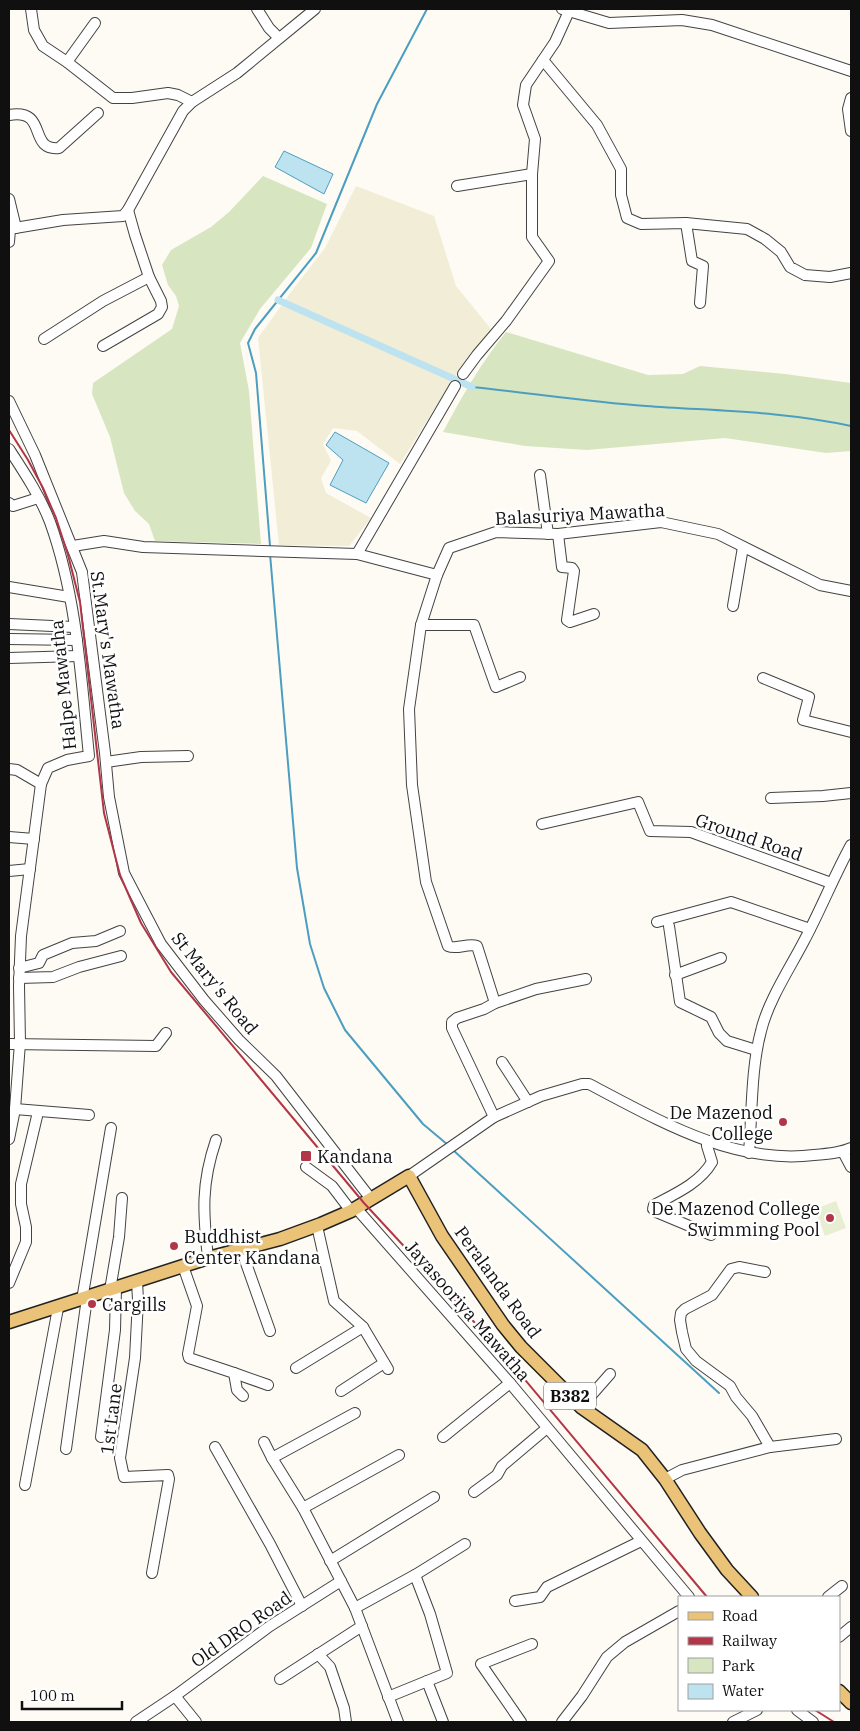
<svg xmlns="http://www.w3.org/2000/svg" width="860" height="1731" font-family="'IBM Plex Serif',serif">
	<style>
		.farmland { fill: #f2edd6 }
		.green { fill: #d7e6c0 }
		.pitch { fill: #e7eed1 }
		.water { fill: #bee3f0; stroke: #4c9ec0 }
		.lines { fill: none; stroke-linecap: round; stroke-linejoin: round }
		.stream { stroke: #4c9ec0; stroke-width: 2 }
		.canal { stroke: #bee3f0; stroke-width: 7 }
		.minor-casing { stroke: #434343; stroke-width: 12 }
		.major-casing { stroke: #212121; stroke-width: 15 }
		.minor { stroke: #fff; stroke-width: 10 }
		.major { stroke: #eac378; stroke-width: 12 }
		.rail { stroke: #b23648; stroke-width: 2 }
		.poi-dot { fill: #b23648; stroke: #fff; stroke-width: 2 }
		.labels { text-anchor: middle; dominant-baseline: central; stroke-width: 5; stroke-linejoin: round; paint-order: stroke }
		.shield { fill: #fff; stroke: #585858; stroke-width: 1 }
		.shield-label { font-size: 16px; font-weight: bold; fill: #101010 }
		.street-label { font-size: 18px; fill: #101010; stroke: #fff }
		.poi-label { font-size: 18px; fill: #101010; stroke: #fff; text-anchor: start }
	</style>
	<rect width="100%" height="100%" fill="#fefbf4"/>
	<!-- farmland -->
	<polygon class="farmland" points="356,186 434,216 456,286 491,329 451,382 400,464 357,431 333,428 323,444 331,461 321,478 326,493 371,518 349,546 279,545 258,338 291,292 325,248"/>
	<!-- green -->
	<g class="green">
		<polygon points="263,176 327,204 311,248 260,309 240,343 249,391 261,544 155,541 149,524 135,511 124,493 110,437 92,394 93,383 172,329 179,306 176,296 168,285 162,265 171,250 211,227 229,212"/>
		<path d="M506,332l142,43 35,-1 17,-8 85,8 66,9v68l-25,2 -101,-15 -138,12 -62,-4 -82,-14c19,-36 38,-69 63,-100z"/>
	</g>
	<!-- pitch -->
	<polygon class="pitch" points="836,1201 846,1228 825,1236 815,1209"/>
	<!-- water -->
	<g class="water">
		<polygon points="284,151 333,174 324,194 275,167"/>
		<polygon points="335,432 389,463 366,503 330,485 343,460 326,445"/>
	</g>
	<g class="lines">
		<!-- stream -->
		<g class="stream">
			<path d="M472,387c58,6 116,15 174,19 69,5 138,5 205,20"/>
			<polyline points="270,546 256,373 248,343 255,329 316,253 377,104 427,9"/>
			<polyline points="270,554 297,868 310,944 324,988 345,1030 423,1124 448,1145"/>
			<polyline points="453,1150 719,1393"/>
		</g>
		<!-- canal -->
		<polyline class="canal" points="278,300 472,387"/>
		<defs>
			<g id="minor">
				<polyline points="31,9 34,30 43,46 67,62 113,98 132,98 168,93 178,95 192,102"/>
				<polyline points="257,9 269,28 279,38"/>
				<polyline points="562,9 609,23 682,20 712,25 851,71"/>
				<polyline points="543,60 597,125 621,169 621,195 627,218 641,224 686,223 747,229 765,239 781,252 790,267 805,275 830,277 851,273"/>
				<polyline points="67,62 95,23"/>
				<polyline points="851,98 848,109 851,131"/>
				<path d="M9,115c40,-7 18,36 50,33l39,-35"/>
				<polyline points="457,186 532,174"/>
				<polyline points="9,199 16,228"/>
				<polyline points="686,223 692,261 703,266 700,303"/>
				<polyline points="9,229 63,220 123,216 128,210 183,111 192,102 237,73 315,9"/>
				<polyline points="9,242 10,229"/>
				<polyline points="44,339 103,301 149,277"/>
				<polyline points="103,346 158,314 162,307 161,301 149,277 135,235 128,210"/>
				<polyline points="463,374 477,355 506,321 549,261 532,237 532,174 535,139 523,105 526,85 555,42 570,9"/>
				<polyline points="9,401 35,455 82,572 105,753 109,797 124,873 161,944 204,1000 239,1040 276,1076 371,1199"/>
				<path d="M9,449c15,23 31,47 41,73 27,75 31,156 39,234l-22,4 -19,8 -7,16 -20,152 -2,50 1,57 -5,66 -6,30"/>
				<polyline points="540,475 548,534"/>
				<polyline points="9,503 13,506 38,498"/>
				<polyline points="558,534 562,567 572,568 574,571 567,620 570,622 594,614"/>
				<polyline points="73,546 104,541 143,547 357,554 455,386"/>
				<polyline points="357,554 437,575 449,548 496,532 558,534 661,522 718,534 820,585 851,591"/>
				<path d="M437,575l-16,50 -12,84 3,76 14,97 22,64c9,4 19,-3 29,0l18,57"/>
				<polyline points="9,587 69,597"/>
				<polyline points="733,606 743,547"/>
				<polyline points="9,624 74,627"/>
				<polyline points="421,625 474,625 496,687 520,677"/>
				<polyline points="9,639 77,640"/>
				<polyline points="9,658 78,656"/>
				<polyline points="763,678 809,697 803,720 851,732"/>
				<polyline points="106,762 141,757 188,756"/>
				<polyline points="9,769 17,770 41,784"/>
				<polyline points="771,798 823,796 851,793"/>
				<polyline points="542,824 638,802 650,831 691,832 831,883"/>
				<polyline points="9,837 34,839"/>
				<polyline points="9,871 30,869"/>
				<polyline points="657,922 731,902 810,929"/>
				<polyline points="669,926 680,1002 711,1017 719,1033 727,1041 756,1050"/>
				<polyline points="19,968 39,963 43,955 72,943 96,941 120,931"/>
				<polyline points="675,975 721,958"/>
				<polyline points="19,978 53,977 79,967 121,956"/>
				<polyline points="9,1044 156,1046 166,1033"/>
				<polyline points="502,1062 528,1102"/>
				<polyline points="15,1109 89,1115"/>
				<polyline points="494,1117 452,1028 452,1022 457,1018 484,1009 495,1003 536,989 586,979"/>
				<path d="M707,1141v5l5,16c-12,21 -37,32 -58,43l-1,4 3,3 55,23"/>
				<polyline points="843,1152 851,1167"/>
				<path d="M749,1153c3,-39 2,-85 12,-122 7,-30 29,-63 43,-90 17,-32 30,-65 47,-96"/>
				<polyline points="306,1167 332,1186 351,1211"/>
				<path d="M409,1176l85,-59 47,-21 41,-12h7c69,36 144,81 225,71 13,-1 26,-2 37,-7"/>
				<polyline points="356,1208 510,1383 689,1597"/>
				<polyline points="241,1249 270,1331"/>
				<path d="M208,1258c-5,-45 -7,-74 8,-118"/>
				<polyline points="183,1266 197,1306 188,1354 189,1358 234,1373 237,1390 243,1396"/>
				<polyline points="765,1272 739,1267 731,1269 712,1295 685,1309 681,1313 680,1320 682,1332 686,1349 696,1361 730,1386 736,1397 752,1416 770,1447"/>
				<polyline points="137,1281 138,1300 135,1358 120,1458 124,1477 168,1475 169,1479 152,1573"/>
				<polyline points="9,1283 26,1242 26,1227 21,1204 21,1184 38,1112"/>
				<polyline points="110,1290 119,1237 122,1198"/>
				<polyline points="82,1300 111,1128"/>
				<polyline points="363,1327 388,1369"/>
				<polyline points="296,1368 363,1327 334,1301 317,1226"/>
				<polyline points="234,1373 268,1385"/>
				<polyline points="341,1391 384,1363"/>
				<polyline points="581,1407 610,1374"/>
				<polyline points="101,1437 115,1330 116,1288"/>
				<polyline points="443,1437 510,1383"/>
				<polyline points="264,1442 272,1458"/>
				<polyline points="215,1447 270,1544 302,1606"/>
				<polyline points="66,1449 87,1298"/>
				<polyline points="665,1479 682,1470 770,1447 836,1439"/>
				<polyline points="25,1485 58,1308"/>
				<polyline points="474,1492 497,1475 502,1466 547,1428"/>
				<polyline points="303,1508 272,1458 355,1413"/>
				<polyline points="330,1561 434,1497"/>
				<polyline points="415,1575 465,1544"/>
				<polyline points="828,1597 842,1586"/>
				<polyline points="515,1601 540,1597 547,1587 641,1541"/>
				<polyline points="355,1608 415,1575 430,1614 447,1673 388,1697"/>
				<polyline points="839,1637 851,1627"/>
				<polyline points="318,1654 330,1667 344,1708 346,1722"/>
				<polyline points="280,1679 362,1626"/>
				<polyline points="427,1681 443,1722"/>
				<polyline points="175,1696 196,1722"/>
				<polyline points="797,1710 813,1722"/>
				<polyline points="136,1722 175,1696 270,1626 341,1581"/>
				<polyline points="398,1722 355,1608 303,1508 399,1455"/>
				<polyline points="521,1722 481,1664 532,1644"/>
				<polyline points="562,1722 582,1696 607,1657 625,1642 679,1611"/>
				<polyline points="733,1722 757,1710"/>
			</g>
			<g id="major">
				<polyline points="9,1322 208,1258 280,1239 321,1224 351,1211 409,1176 442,1236 503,1325 521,1347 581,1407 642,1450 665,1479 700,1533 727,1570 752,1597"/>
				<polyline points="839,1691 851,1703"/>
			</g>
		</defs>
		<!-- minor casing -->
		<use href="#minor" class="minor-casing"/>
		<!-- major casing -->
		<use href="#major" class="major-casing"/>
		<!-- minor -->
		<use href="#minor" class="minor"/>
		<!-- major -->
		<use href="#major" class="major"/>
		<!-- rail -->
		<g class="rail">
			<polyline points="9,430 28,460 43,488 56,518 68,555 80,602 104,813 120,875 141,923 171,972 364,1203 500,1350 707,1597"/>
			<polyline points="815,1710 834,1722"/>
		</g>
	</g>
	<!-- markers -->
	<g class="poi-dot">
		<circle cx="783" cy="1122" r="5"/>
		<rect x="300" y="1150" width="12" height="12" rx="2.5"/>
		<circle cx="830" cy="1218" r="5"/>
		<circle cx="174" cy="1246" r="5"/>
		<circle cx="92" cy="1304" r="5"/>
	</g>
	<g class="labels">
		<!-- shield labels -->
		<rect class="shield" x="544" y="1382.5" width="52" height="27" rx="4"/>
		<g class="shield-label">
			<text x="570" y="1396">B382</text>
		</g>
		<!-- street labels -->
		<g class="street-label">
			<text transform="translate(580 514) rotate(-3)">Balasuriya Mawatha</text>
			<text transform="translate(108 650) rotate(82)">St.Mary's Mawatha</text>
			<text transform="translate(63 685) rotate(-96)">Halpe Mawatha</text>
			<text transform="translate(749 837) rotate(19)">Ground Road</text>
			<text transform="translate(215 983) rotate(51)">St Mary's Road</text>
			<text transform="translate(498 1282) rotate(54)">Peralanda Road</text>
			<text transform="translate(468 1311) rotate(49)">Jayasooriya Mawatha</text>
			<text transform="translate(111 1419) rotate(-83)">1st Lane</text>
			<text transform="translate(241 1629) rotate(-35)">Old DRO Road</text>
		</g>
		<!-- poi labels -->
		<g class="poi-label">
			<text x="773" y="1112" text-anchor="end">De Mazenod<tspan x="773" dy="21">College</tspan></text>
			<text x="317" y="1156">Kandana</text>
			<text x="820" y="1208" text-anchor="end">De Mazenod College<tspan x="820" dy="21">Swimming Pool</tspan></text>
			<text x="184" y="1236">Buddhist<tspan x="184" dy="21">Center Kandana</tspan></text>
			<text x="102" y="1304">Cargills</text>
		</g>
	</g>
	<!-- border -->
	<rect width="860" height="1731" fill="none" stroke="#101010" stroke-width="20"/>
	<!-- legend -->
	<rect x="678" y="1596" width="162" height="115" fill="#ffffff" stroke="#9f9f9f"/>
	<rect x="688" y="1612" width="25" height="8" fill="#eac378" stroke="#9f9f9f"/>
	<text x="722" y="1621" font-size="15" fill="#101010">Road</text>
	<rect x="688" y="1637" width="25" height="8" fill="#b23648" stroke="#9f9f9f"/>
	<text x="722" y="1646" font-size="15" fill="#101010">Railway</text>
	<rect x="688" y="1658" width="25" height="15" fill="#d7e6c0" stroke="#9f9f9f"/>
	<text x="722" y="1671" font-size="15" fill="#101010">Park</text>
	<rect x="688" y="1684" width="25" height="15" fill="#bee3f0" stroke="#9f9f9f"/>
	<text x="722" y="1696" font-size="15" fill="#101010">Water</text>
	<!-- scale -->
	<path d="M22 1701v8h100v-8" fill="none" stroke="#101010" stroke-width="2.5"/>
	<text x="30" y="1701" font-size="15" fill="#101010" stroke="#ffffff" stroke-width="4" paint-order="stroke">100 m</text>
</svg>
